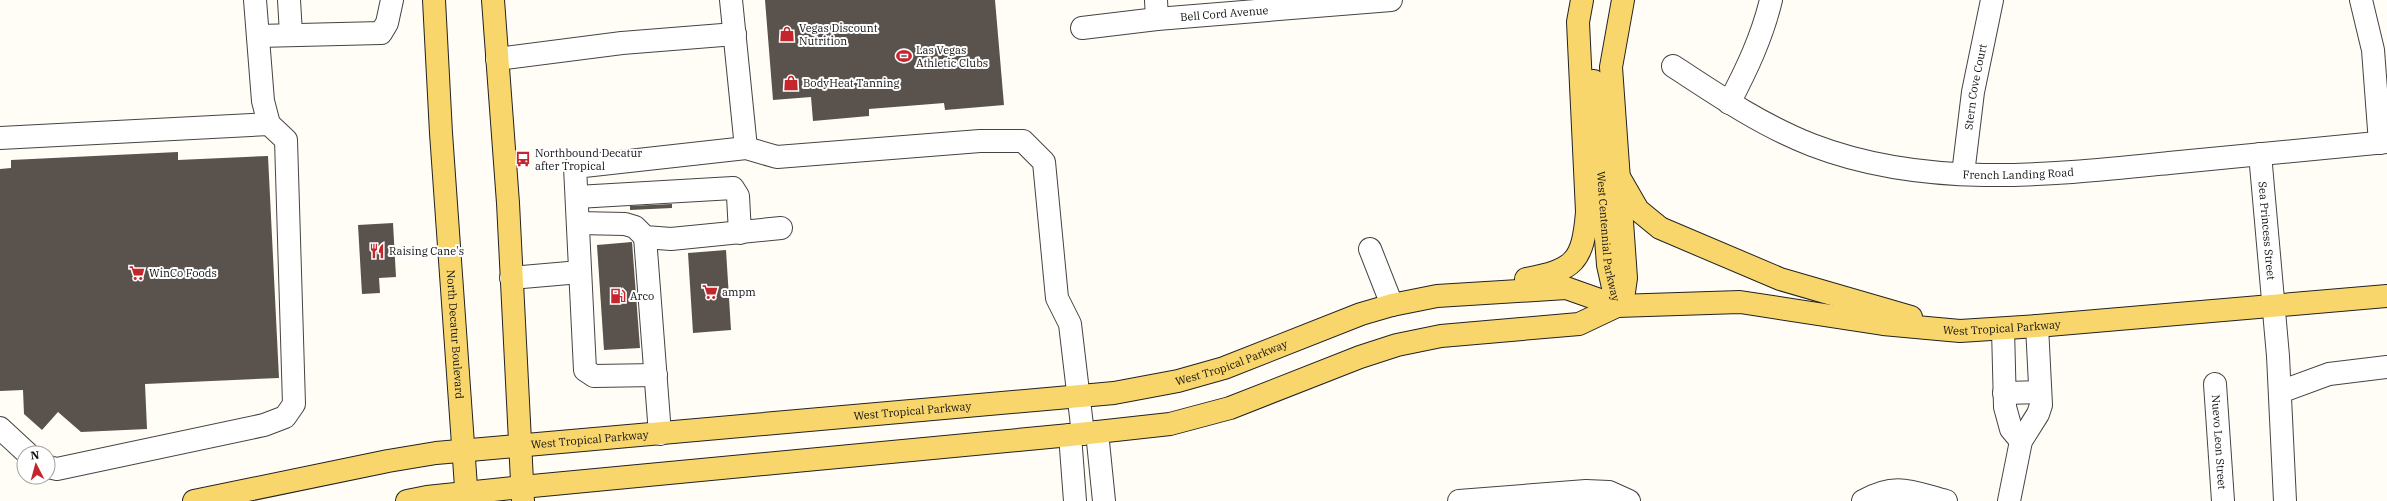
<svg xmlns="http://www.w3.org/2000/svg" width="2387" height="501" font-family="'IBM Plex Serif',serif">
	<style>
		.building { fill: #5a524d }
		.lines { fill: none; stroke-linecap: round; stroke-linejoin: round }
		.minor-casing { stroke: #444; stroke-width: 24 }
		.major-casing { stroke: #222; stroke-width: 24 }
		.minor { stroke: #fff; stroke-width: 22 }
		.major { stroke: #f9d66b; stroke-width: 22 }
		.labels { text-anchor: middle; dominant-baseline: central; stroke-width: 4; stroke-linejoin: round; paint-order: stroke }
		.street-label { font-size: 11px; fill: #111; stroke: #fff }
		.poi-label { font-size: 11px; fill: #111; stroke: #fff; text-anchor: start }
	</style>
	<rect width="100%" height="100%" fill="#fffdf5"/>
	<!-- building -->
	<g class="building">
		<polygon points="765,0 995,0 1004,105 945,110 944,103 869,109 869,116 813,121 811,97 773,100"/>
		<polygon points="178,152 178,160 268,156 279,378 145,384 147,429 81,432 58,412 42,430 24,414 23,390 0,391 0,169 11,168 11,160"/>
		<polygon points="672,204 672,208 630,210 630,206"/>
		<polygon points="393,223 396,277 379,278 380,293 362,294 358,225"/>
		<polygon points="632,242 640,348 604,350 597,245"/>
		<polygon points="726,250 731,330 693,333 688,253"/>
	</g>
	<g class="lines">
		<defs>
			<g id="minor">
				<polyline points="289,0 291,34"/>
				<polyline points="731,0 746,148"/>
				<polyline points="1156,0 1157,19"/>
				<polyline points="2361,0 2373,50 2380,143"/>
				<path id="s1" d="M1082,28l75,-9 234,-19"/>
				<polyline points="258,36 381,33 387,23 392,0"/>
				<polyline points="497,59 622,43 735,34"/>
				<path id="s2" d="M1673,66c44,29 90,60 139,79 114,44 238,30 357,18 72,-7 145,-14 218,-21"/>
				<path d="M1729,103c18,-34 33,-66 42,-103"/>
				<polyline points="0,138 269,124"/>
				<path id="s3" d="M2260,154l18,202 7,145"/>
				<path id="s4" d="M1963,174l10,-82 19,-92"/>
				<polyline points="577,197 733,188 738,196 740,233"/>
				<polyline points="578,223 625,224 635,227 645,237 671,239 781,228"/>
				<polyline points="645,237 660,434"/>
				<polyline points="1370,249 1392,305"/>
				<polyline points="511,278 580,272"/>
				<polyline points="2003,329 2005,407 2011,429 2021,441"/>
				<polyline points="656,375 594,376 585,370 575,167 746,148 777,157 980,141 1023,141 1044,162 1057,298 1070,324 1083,434"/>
				<path id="s5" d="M2215,384l8,117"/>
				<polyline points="2280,392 2329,374 2387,367"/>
				<polyline points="2004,393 2040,392"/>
				<polyline points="0,428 27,453"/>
				<polyline points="1097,432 1104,501"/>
				<polyline points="1070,435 1075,501"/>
				<polyline points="48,467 57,469 264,425 285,417 294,404 286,140 269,124 263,101 255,0"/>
				<polyline points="1459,501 1586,491 1609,492 1629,501"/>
				<path d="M1863,501c33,-19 49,-9 83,0"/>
				<polyline points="2009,501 2021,441 2038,414 2041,405 2037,326"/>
			</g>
			<g id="major">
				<path id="s6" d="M434,0l7,133 26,368"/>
				<polyline points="493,0 508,203 523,501"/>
				<path id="s7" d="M1594,81l14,184 9,40"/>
				<polyline points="1619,177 1638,210 1660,228 1780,279 1911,317"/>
				<path d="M1526,279c48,-9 57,-17 61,-67l-9,-190 4,-22"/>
				<polyline points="1617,306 1624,292 1626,278 1611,67 1623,0"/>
				<path id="s8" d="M194,501l194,-40 48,-8 678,-60 64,-12 46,-13 137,-54 31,-9 45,-9 129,-8 51,18"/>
				<path id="s9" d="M407,501l20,-4 95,-10 548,-52 100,-11 60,-16 130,-51 37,-12 44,-9 138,-12 38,-18 123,-4 143,22 77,7 77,-5 350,-30"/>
			</g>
		</defs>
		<!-- minor casing -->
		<use href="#minor" class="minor-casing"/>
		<!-- major casing -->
		<use href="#major" class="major-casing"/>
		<!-- minor -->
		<use href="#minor" class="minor"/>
		<!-- major -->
		<use href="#major" class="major"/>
	</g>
	<!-- icons -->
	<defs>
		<symbol id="shop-bare" viewBox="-9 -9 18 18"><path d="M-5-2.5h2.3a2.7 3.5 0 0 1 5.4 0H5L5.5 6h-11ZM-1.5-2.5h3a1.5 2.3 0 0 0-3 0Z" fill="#c4262e" stroke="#fff" stroke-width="2.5" paint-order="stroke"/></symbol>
		<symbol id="stadium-bare" viewBox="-9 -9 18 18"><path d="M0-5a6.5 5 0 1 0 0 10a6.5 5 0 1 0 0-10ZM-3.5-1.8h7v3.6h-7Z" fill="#c4262e" stroke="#fff" stroke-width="2.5" paint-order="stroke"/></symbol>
		<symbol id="bus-bare" viewBox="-9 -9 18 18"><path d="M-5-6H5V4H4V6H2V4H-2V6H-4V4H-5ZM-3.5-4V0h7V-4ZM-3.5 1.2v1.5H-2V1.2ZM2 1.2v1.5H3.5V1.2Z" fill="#c4262e" stroke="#fff" stroke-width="2.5" paint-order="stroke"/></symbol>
		<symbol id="restaurant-bare" viewBox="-9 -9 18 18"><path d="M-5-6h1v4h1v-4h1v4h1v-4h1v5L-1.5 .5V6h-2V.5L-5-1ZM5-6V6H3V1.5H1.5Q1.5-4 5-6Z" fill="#c4262e" stroke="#fff" stroke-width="2.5" paint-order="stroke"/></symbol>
		<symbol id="supermarket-bare" viewBox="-9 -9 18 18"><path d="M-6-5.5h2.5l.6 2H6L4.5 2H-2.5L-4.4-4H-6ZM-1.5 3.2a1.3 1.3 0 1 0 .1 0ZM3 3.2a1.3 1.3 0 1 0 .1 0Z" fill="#c4262e" stroke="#fff" stroke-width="2.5" paint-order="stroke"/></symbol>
		<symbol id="fuel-bare" viewBox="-9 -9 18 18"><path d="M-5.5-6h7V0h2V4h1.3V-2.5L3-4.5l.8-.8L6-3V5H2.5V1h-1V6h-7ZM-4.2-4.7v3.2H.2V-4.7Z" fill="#c4262e" stroke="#fff" stroke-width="2.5" paint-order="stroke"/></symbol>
	</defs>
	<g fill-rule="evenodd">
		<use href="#shop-bare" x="776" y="23" width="22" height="22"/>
		<use href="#stadium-bare" x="893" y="45" width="22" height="22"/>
		<use href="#shop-bare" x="780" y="72" width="22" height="22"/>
		<use href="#bus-bare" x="512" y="148" width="22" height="22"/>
		<use href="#restaurant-bare" x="366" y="240" width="22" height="22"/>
		<use href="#supermarket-bare" x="126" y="262" width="22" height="22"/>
		<use href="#supermarket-bare" x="699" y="281" width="22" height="22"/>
		<use href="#fuel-bare" x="607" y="285" width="22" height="22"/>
	</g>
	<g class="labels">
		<!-- street labels -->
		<g class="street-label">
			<text stroke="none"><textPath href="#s1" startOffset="143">Bell Cord Avenue</textPath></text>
			<text stroke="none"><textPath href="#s4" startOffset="88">Stern Cove Court</textPath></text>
			<text stroke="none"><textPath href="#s2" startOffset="370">French Landing Road</textPath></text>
			<text stroke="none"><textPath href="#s3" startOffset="77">Sea Princess Street</textPath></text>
			<text stroke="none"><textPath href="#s7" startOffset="156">West Centennial Parkway</textPath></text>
			<text stroke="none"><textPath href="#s9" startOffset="1620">West Tropical Parkway</textPath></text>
			<text stroke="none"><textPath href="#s6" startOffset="335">North Decatur Boulevard</textPath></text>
			<text stroke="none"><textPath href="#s8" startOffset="1049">West Tropical Parkway</textPath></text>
			<text stroke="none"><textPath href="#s8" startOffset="725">West Tropical Parkway</textPath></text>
			<text stroke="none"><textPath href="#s8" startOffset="401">West Tropical Parkway</textPath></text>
			<text stroke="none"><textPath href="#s5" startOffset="58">Nuevo Leon Street</textPath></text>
		</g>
		<!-- poi labels -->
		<g class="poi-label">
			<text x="799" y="28">Vegas Discount<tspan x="799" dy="13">Nutrition</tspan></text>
			<text x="916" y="50">Las Vegas<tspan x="916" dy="13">Athletic Clubs</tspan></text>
			<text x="803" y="83">BodyHeat Tanning</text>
			<text x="535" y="153">Northbound Decatur<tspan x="535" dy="13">after Tropical</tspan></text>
			<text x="389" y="251">Raising Cane's</text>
			<text x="149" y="273">WinCo Foods</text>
			<text x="722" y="292">ampm</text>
			<text x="630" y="296">Arco</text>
		</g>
	</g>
	<!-- north arrow -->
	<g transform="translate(36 465) rotate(354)"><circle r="19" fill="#ffffff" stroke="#a0a0a0"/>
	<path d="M0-3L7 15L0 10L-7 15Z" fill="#c4262e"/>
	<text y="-6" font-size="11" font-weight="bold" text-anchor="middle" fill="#111111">N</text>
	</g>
</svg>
